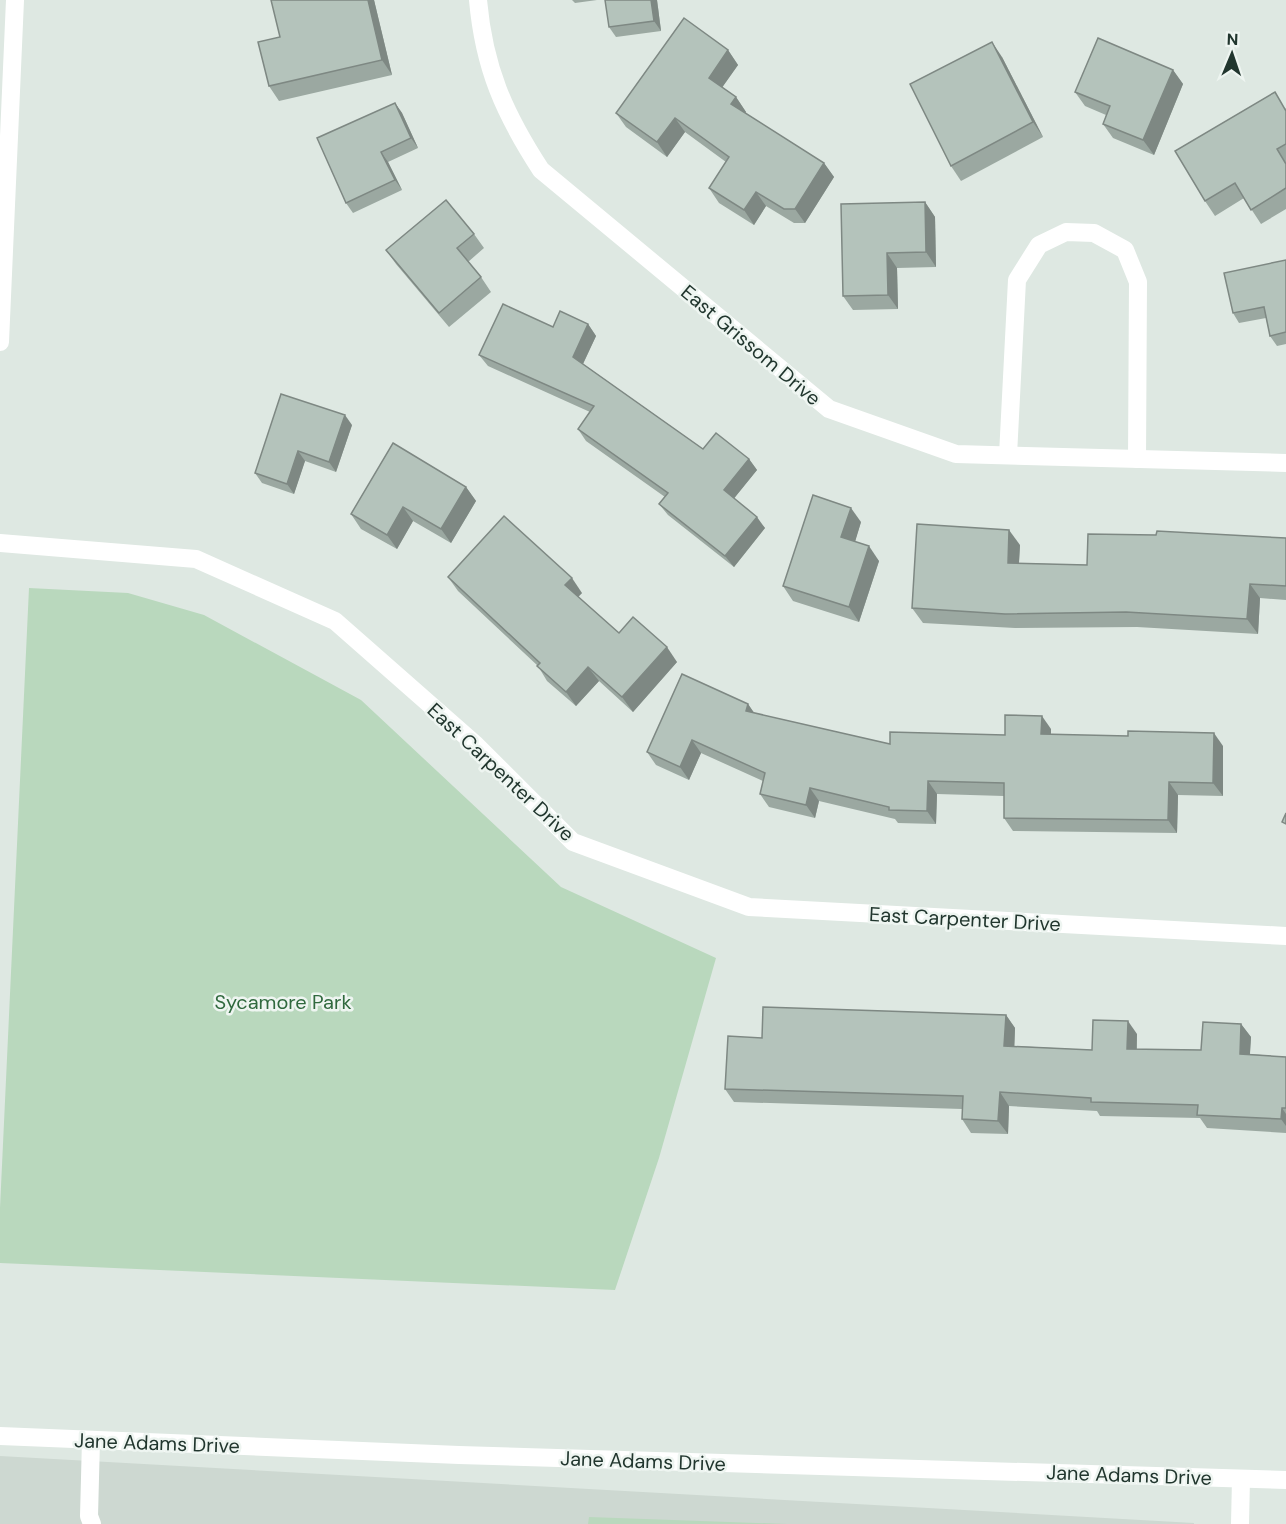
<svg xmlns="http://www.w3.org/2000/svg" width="1286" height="1524" font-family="'DM Sans',sans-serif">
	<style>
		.built { fill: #cdd8d1 }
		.green { fill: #b9d8bd }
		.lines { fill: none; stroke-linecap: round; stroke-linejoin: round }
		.lane { stroke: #fff; stroke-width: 18 }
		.street { stroke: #fff; stroke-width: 18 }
		.wall { fill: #9ba8a1 }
		.shaded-wall { fill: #7e8883 }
		.building { fill: #b4c3bb; stroke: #7e8883; stroke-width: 1.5 }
		.labels { text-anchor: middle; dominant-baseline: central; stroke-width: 5; stroke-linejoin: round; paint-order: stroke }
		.street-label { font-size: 20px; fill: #21362e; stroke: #eef5f1 }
		.park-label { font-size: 20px; fill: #30693e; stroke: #eef5f1 }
	</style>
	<rect width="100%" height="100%" fill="#dee8e2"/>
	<!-- built -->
	<polygon class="built" points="0,1456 1194,1523 1194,1524 0,1524"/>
	<!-- green -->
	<g class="green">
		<polygon points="29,588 128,593 204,615 361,700 561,887 716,958 659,1158 615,1290 0,1263 0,1208"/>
		<polygon points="589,1517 787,1524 588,1524"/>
	</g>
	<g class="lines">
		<!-- lane -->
		<polyline class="lane" points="91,1440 89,1516 92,1524"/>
		<!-- street -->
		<g class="street">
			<path d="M478,0c6,68 26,113 63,170l288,239 127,45 330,9"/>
			<polyline points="0,342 15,0"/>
			<polyline points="1008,455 1017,280 1039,245 1066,232 1094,233 1125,250 1138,282 1137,459"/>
			<polyline points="0,543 196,559 335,621 476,745 573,842 749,907 1286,936"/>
			<polyline points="0,1436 459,1455 1286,1480"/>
			<polyline points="1240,1524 1241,1479"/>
		</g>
	</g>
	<!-- wall -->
	<g class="wall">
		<polygon points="271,0 374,0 392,75 279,101 269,86 280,37"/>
		<polygon points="572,0 597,0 575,3"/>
		<polygon points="657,0 661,31 616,37 609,27"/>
		<polygon points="728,50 738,65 722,87 736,97 746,112 745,113 824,163 834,177 805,223 794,223 766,206 754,225 719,203 709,188 726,162 685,132 667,157 626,127 616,113"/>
		<polygon points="1002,57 1043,137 961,181 951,166"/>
		<polygon points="1173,70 1183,84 1154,155 1113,138 1103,124 1106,115 1085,106 1075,92"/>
		<polygon points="395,103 402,113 418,148 388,162 402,190 353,213 346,203"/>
		<polygon points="1286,108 1286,209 1261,224 1244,198 1215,216 1205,201"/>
		<polygon points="925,202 935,217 936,267 897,268 898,309 853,310 843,296"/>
		<polygon points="474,234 484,248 468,262 481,277 491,292 449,327 396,264 386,250"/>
		<polygon points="1286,260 1286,344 1277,346 1270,336 1266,318 1239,323 1233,313"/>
		<polygon points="588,324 596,336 583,364 703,449 749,459 757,470 734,498 765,528 734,567 668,515 659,504 665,497 586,441 578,429 590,412 488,366 479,355 553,327"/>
		<polygon points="352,425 336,472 305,461 294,494 262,483 255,473"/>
		<polygon points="466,487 476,501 451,543 413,521 397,549 361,529 351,514"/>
		<polygon points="861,522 855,541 879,561 859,622 793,601 783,586"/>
		<polygon points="1286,538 1286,600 1260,598 1258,634 1137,627 1015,628 923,623 912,608 1020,545 1019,563 1087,565"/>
		<polygon points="448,577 582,593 578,597 619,633 677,662 633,712 599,681 576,706 547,681 538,666 458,591"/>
		<polygon points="748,704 754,713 890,744 1005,735 1051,729 1051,734 1223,746 1223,796 1178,795 1177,833 1013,831 1004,818 1004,796 937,794 936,824 898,823 895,819 819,801 815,818 769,807 760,794 763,781 701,753 689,780 656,765 647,752"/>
		<polygon points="1006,1015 1015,1028 1014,1046 1092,1050 1137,1034 1137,1049 1201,1050 1241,1024 1251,1037 1250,1054 1286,1057 1286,1133 1207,1128 1200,1118 1100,1116 1097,1111 1009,1106 1008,1134 971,1133 962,1119 962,1109 734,1102 725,1089 762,1038"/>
	</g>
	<!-- shaded-wall -->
	<g class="shaded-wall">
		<polygon points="368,0 374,0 392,75 382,60"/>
		<polygon points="651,0 657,0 661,31 654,21"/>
		<polygon points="992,42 1002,57 1043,137 1033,122"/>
		<polygon points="728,50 738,65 719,92 709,78"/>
		<polygon points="1173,70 1183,84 1154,155 1143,140"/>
		<polygon points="736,97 746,112 741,118 731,104"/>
		<polygon points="395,103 402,113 418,148 411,138"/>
		<polygon points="675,118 685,132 667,157 657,142"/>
		<polygon points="381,152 388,162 402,190 395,180"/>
		<polygon points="824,163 834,177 805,223 795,209"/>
		<polygon points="756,192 766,206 754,225 744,210"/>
		<polygon points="925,202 935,217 936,267 926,252"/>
		<polygon points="887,253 897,268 898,309 888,295"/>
		<polygon points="588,324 596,336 581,368 573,357"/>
		<polygon points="345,415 352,425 336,472 329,462"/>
		<polygon points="298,451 305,461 294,494 287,484"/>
		<polygon points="749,459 757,470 732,501 724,490"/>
		<polygon points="466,487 476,501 451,543 441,529"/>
		<polygon points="403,507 413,521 397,549 387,535"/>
		<polygon points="851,508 861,522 852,552 841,537"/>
		<polygon points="757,517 765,528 734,567 725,556"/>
		<polygon points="1009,530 1020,545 1018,577 1008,563"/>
		<polygon points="869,546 879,561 859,622 849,607"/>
		<polygon points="572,578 582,593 575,600 565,585"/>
		<polygon points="1250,584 1260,598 1258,634 1247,619"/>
		<polygon points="667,647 677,662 633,712 622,697"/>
		<polygon points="588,667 599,681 576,706 566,692"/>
		<polygon points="748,704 757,717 746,711"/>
		<polygon points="1042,716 1051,729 1051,747 1041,734"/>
		<polygon points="1214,733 1223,746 1223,796 1213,783"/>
		<polygon points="692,740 701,753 689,780 680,767"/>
		<polygon points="928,781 937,794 936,824 927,811"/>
		<polygon points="1169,782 1178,795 1177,833 1168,820"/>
		<polygon points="810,788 819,801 815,818 806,805"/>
		<polygon points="1006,1015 1015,1028 1014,1059 1004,1046"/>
		<polygon points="1128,1021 1137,1034 1136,1062 1127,1049"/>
		<polygon points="1241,1024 1251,1037 1249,1067 1240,1054"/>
		<polygon points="1000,1092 1009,1106 1008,1134 998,1121"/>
		<polygon points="1282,1108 1286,1114 1286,1126 1281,1119"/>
	</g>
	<!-- building -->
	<g class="building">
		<polygon points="271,0 368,0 382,60 269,86 258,42 280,37"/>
		<polygon points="605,0 651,0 654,21 609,27"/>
		<polygon points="684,18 728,50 709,78 736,97 731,104 824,163 795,209 784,209 756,192 744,210 709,188 729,157 675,118 657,142 616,113"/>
		<polygon points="1098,38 1173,70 1143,140 1103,124 1110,106 1075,92"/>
		<polygon points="992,42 1033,122 951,166 910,84"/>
		<polygon points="1275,92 1286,111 1286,144 1277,149 1286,164 1286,188 1251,210 1235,183 1205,201 1175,151"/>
		<polygon points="395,103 411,138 381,152 395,180 346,203 317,138"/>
		<polygon points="446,200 474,234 457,248 481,277 439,313 386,250"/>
		<polygon points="925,202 926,252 887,253 888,295 843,296 841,204"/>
		<polygon points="1286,260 1286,332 1270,336 1264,307 1233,313 1224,273"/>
		<polygon points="503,304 553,327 560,311 588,324 573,357 703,449 716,433 749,459 724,490 757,517 725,556 659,504 668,493 578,429 594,406 479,355"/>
		<polygon points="281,394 345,415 329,462 298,451 287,484 255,473"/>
		<polygon points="393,443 466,487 441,529 403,507 387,535 351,514"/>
		<polygon points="813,495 851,508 841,537 869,546 849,607 783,586"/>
		<polygon points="504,516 572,578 565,585 619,633 633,617 667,647 622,697 588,667 566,692 537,666 540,663 448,577"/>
		<polygon points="917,524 1009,530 1008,563 1087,565 1088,534 1156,535 1157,531 1286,538 1286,586 1250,584 1247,619 1126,612 1005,614 912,608"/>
		<polygon points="682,674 748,704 746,711 890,744 890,732 1005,735 1005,715 1042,716 1041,734 1128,736 1128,731 1214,733 1213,783 1169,782 1168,820 1004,818 1004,783 928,781 927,811 889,810 889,807 810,788 806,805 760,794 765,773 692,740 680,767 647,752"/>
		<polygon points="1286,813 1286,824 1282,822"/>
		<polygon points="763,1007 1006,1015 1004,1046 1092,1050 1093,1020 1128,1021 1127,1049 1201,1050 1203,1022 1241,1024 1240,1054 1286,1057 1286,1108 1282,1108 1281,1119 1197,1115 1198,1105 1091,1102 1091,1098 1000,1092 998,1121 962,1119 963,1096 725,1089 728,1036 762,1038"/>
	</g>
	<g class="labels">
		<!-- street labels -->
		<g class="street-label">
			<text transform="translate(751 345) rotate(40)">East Grissom Drive</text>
			<text transform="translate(501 772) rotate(43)">East Carpenter Drive</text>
			<text transform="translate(965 919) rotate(3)">East Carpenter Drive</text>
			<text transform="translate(157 1443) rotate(2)">Jane Adams Drive</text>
			<text transform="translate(643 1461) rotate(2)">Jane Adams Drive</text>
			<text transform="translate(1129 1475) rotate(2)">Jane Adams Drive</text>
		</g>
		<!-- park labels -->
		<g class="park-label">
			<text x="283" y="1002">Sycamore Park</text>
		</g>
	</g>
	<!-- north arrow -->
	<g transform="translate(1232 54) rotate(2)" stroke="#eef5f1" stroke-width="4.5" paint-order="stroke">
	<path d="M0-4.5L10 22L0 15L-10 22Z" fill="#21362e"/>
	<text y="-9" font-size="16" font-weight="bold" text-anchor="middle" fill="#21362e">N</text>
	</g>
</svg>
